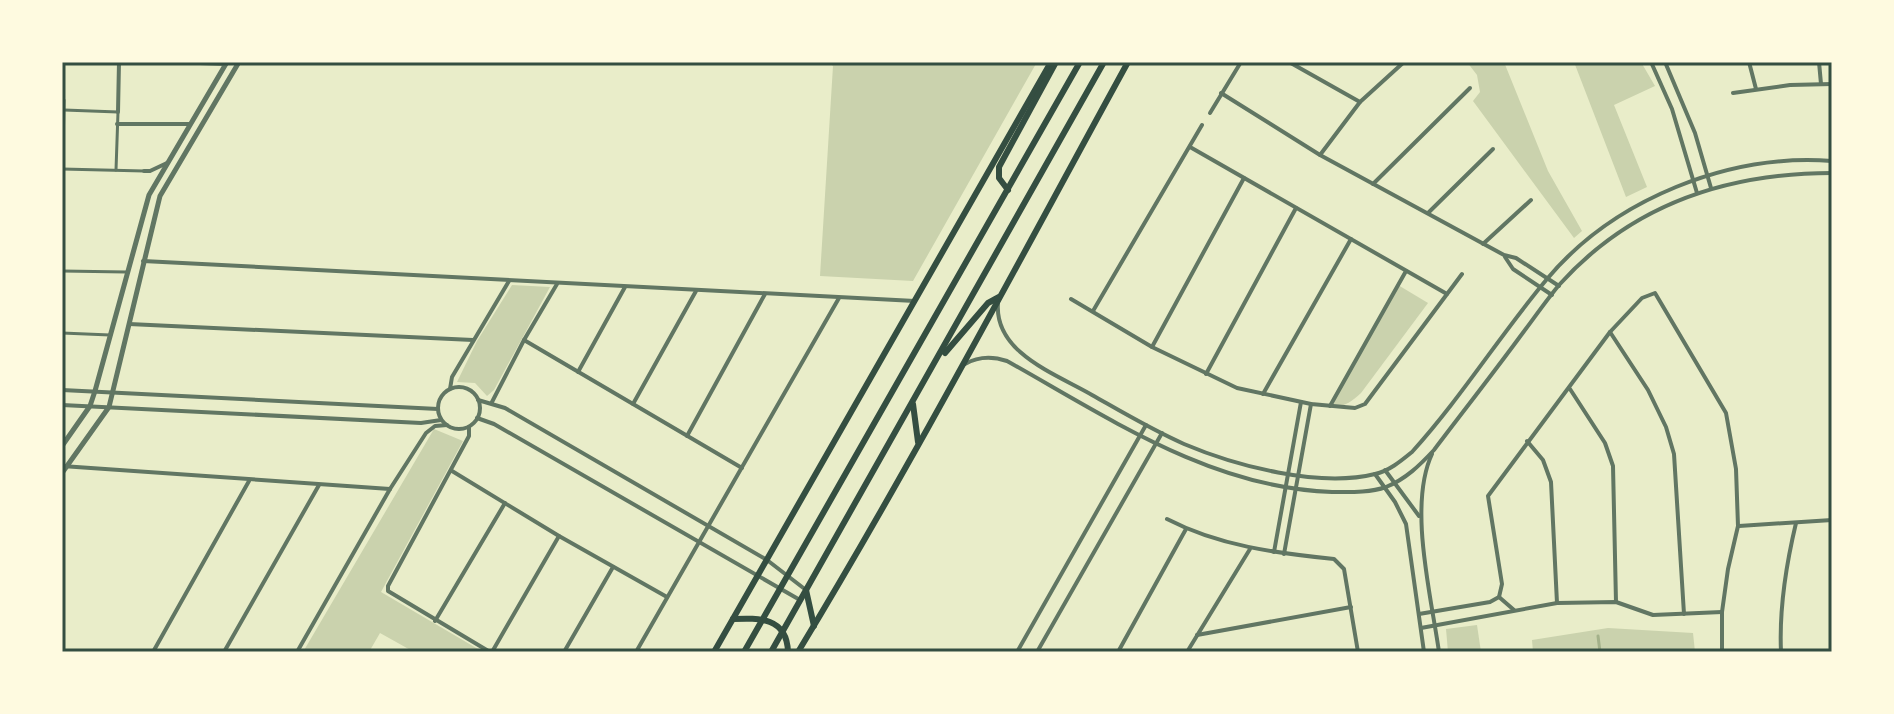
<svg xmlns="http://www.w3.org/2000/svg" width="1894" height="714" font-family="'Fira Sans Condensed',sans-serif">
	<style>
		.green { fill: #cad2ad }
		.lines { fill: none; stroke-linecap: round; stroke-linejoin: round }
		.stream { stroke: #a3b18a; stroke-width: 3 }
		.pedestrian { stroke: #617663; stroke-width: 3 }
		.minor { stroke: #617663; stroke-width: 4 }
		.tertiary { stroke: #617663; stroke-width: 5 }
		.secondary { stroke: #344e41; stroke-width: 6 }
		.primary { stroke: #344e41; stroke-width: 6 }
		.neatline { fill: none; stroke: #344e41; stroke-width: 3 }
	</style>
	<rect width="100%" height="100%" fill="#e9edc9"/>
	<!-- green -->
	<g class="green">
		<polygon points="828,62 1037,62 913,281 820,276 833,66"/>
		<polygon points="1467,62 1504,62 1548,171 1582,231 1574,238 1473,101 1480,92 1477,75"/>
		<polygon points="1574,62 1641,62 1655,86 1614,105 1647,187 1626,197"/>
		<polygon points="512,285 550,287 494,390 487,396 475,383 457,382 477,341"/>
		<path d="M1398,285l30,18 -67,90c-10,9 -16,14 -31,13z"/>
		<polygon points="434,429 463,441 381,592 483,652 414,652 380,633 369,652 303,652"/>
		<polygon points="1477,625 1481,652 1448,652 1446,629"/>
		<polygon points="1608,628 1693,633 1695,652 1533,652 1532,640"/>
	</g>
	<g class="lines">
		<!-- stream -->
		<polyline class="stream" points="1598,636 1600,652"/>
		<!-- pedestrian -->
		<g class="pedestrian">
			<polyline points="62,100 64,100 62,202"/>
			<polyline points="64,110 118,112 116,170"/>
			<polyline points="62,169 144,171"/>
			<polyline points="62,271 126,272"/>
			<polyline points="62,333 110,335"/>
		</g>
		<!-- minor -->
		<g class="minor">
			<polyline points="174,62 226,64"/>
			<polyline points="1289,62 1360,102"/>
			<polyline points="1651,62 1672,109 1697,193"/>
			<polyline points="1665,62 1695,133 1711,188"/>
			<polyline points="1749,62 1756,89"/>
			<polyline points="1819,62 1821,84"/>
			<polyline points="1221,93 1320,155 1504,255 1516,258 1559,286"/>
			<polyline points="1733,93 1790,85 1832,84"/>
			<polyline points="118,112 119,62"/>
			<polyline points="1210,113 1241,62"/>
			<polyline points="117,124 190,124"/>
			<polyline points="1190,147 1447,294"/>
			<polyline points="1320,155 1360,102 1404,62"/>
			<polyline points="144,171 150,171 167,163"/>
			<polyline points="1373,184 1470,88"/>
			<polyline points="1428,213 1493,149"/>
			<polyline points="1483,244 1531,200"/>
			<polyline points="1505,257 1513,269 1552,295"/>
			<polyline points="143,261 915,301"/>
			<polyline points="1071,299 1152,347 1237,388 1311,404 1355,408 1365,404 1462,274"/>
			<path d="M998,303c-4,50 58,71 94,92 30,17 60,35 92,49 52,22 135,44 191,30 14,-3 26,-13 37,-22 49,-54 88,-117 135,-173 67,-80 182,-126 285,-118"/>
			<polyline points="1093,311 1202,125"/>
			<polyline points="129,324 473,340"/>
			<polyline points="1610,332 1648,390 1666,427 1674,454 1684,614"/>
			<polyline points="524,340 742,468"/>
			<polyline points="1152,347 1244,178"/>
			<path d="M965,364c14,-8 27,-8 42,-3 102,57 204,127 325,131 17,0 37,1 54,-5 20,-8 34,-22 48,-37 28,-37 57,-74 85,-112 13,-17 26,-36 40,-53 72,-80 168,-112 273,-112"/>
			<polyline points="578,372 625,287"/>
			<polyline points="1206,374 1296,208"/>
			<circle cx="459" cy="408" r="21"/>
			<polyline points="450,389 452,377 509,281"/>
			<polyline points="1570,389 1605,443 1613,466 1616,602"/>
			<polyline points="62,390 438,409"/>
			<polyline points="1263,394 1351,239"/>
			<polyline points="478,400 505,408 767,560 806,590"/>
			<polyline points="492,402 524,340 557,284"/>
			<polyline points="633,404 696,291"/>
			<polyline points="62,405 421,423 441,420"/>
			<polyline points="1330,406 1406,271"/>
			<polyline points="477,418 494,424 800,600"/>
			<polyline points="469,427 469,436 388,586 388,591 490,652"/>
			<polyline points="687,436 765,294"/>
			<polyline points="1527,441 1543,460 1551,482 1557,603"/>
			<path d="M1432,454c-24,51 -1,141 7,198"/>
			<polyline points="62,466 390,489"/>
			<polyline points="1385,470 1419,516"/>
			<polyline points="452,471 559,536 667,597"/>
			<polyline points="1375,474 1395,502 1406,524 1424,652"/>
			<path d="M1167,519c52,27 109,34 167,40l10,10 14,83"/>
			<polyline points="1739,526 1832,520"/>
			<polyline points="1274,552 1301,402"/>
			<polyline points="1284,554 1311,404"/>
			<polyline points="1499,597 1514,610"/>
			<polyline points="1419,614 1490,602 1499,597 1502,584 1488,496 1610,332 1642,298 1655,293 1726,413 1736,469 1738,526 1728,569 1722,612 1722,652"/>
			<polyline points="435,621 505,503"/>
			<polyline points="1421,628 1557,603 1616,602 1653,615 1722,612"/>
			<polyline points="1197,635 1351,607"/>
			<polyline points="153,652 249,481"/>
			<polyline points="224,652 319,485"/>
			<polyline points="297,652 390,489 426,433 435,426 447,425"/>
			<polyline points="492,652 559,536"/>
			<polyline points="564,652 613,567"/>
			<polyline points="636,652 839,298"/>
			<polyline points="1017,652 1146,425"/>
			<polyline points="1037,652 1162,433"/>
			<polyline points="1118,652 1186,529"/>
			<polyline points="1187,652 1250,549"/>
			<path d="M1781,652c-2,-44 5,-87 15,-129"/>
		</g>
		<!-- tertiary -->
		<g class="tertiary">
			<polyline points="62,446 90,406 95,391 149,195 227,62"/>
			<polyline points="62,473 109,407 160,196 239,62"/>
		</g>
		<!-- secondary -->
		<g class="secondary">
			<path d="M733,619c26,-1 54,-2 55,33"/>
			<polyline points="714,652 1051,62"/>
			<path d="M798,652c117,-193 222,-393 330,-590"/>
		</g>
		<!-- primary -->
		<g class="primary">
			<polyline points="1008,190 999,178 999,167 1056,62"/>
			<polyline points="945,353 988,303 999,297"/>
			<polyline points="913,404 918,442"/>
			<polyline points="806,590 814,626"/>
			<polyline points="744,652 1080,62"/>
			<polyline points="771,652 1104,62"/>
		</g>
	</g>
	<!-- border -->
	<rect width="1894" height="714" fill="none" stroke="#fefae0" stroke-width="128"/>
	<rect x="64" y="64" width="1766" height="586" class="neatline"/>
</svg>
